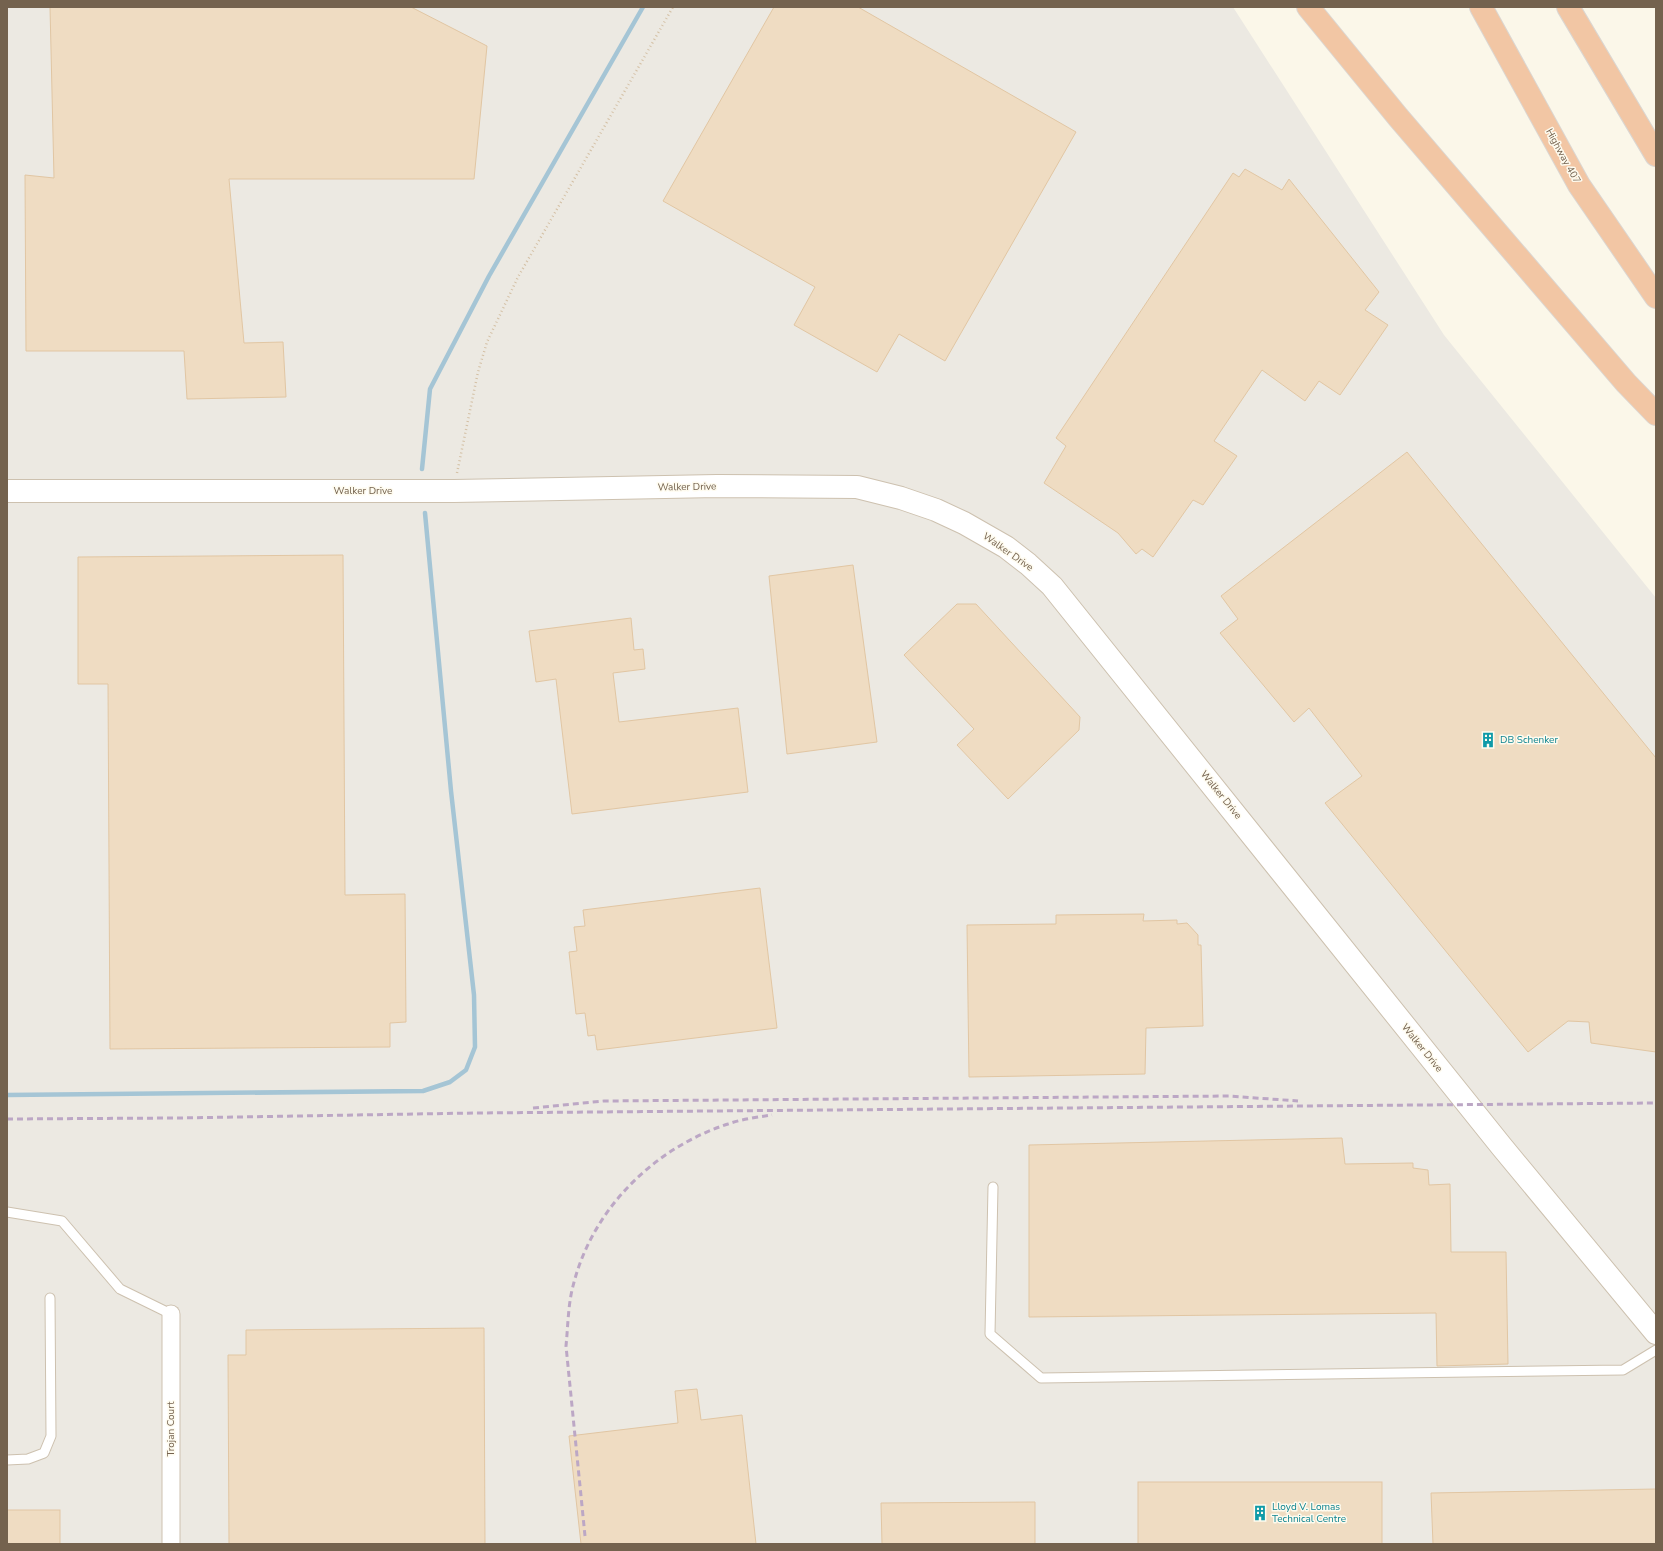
<svg xmlns="http://www.w3.org/2000/svg" width="1663" height="1551" font-family="'Nunito Sans',sans-serif">
	<style>
		.industrial { fill: #ece9e2 }
		.lines { fill: none; stroke-linecap: round; stroke-linejoin: round }
		.stream { stroke: #a5c5d5; stroke-width: 4.5 }
		.building { fill: #efdcc2; stroke: #e1c6a3 }
		.service-casing { stroke: #cdc1af; stroke-width: 11 }
		.minor-casing { stroke: #cdc1af; stroke-width: 19 }
		.tertiary-casing { stroke: #cdc1af; stroke-width: 24 }
		.motorway-casing { stroke: #dbd6d1; stroke-width: 24 }
		.path { stroke: #d4c0a5; stroke-width: 2.5; stroke-dasharray: 1 3; stroke-linecap: butt }
		.service { stroke: #fff; stroke-width: 9 }
		.minor { stroke: #fff; stroke-width: 17 }
		.tertiary { stroke: #fff; stroke-width: 22 }
		.motorway { stroke: #f2c6a4; stroke-width: 22 }
		.rail { stroke: #bca7c5; stroke-width: 3; stroke-dasharray: 6 4; stroke-linecap: butt }
		.labels { text-anchor: middle; dominant-baseline: central; stroke-width: 3; stroke-linejoin: round; paint-order: stroke }
		.street-label { font-size: 10px; fill: #74624e; stroke: #fefbef }
		.culture-label { font-size: 10px; fill: #0d838f; stroke: #fefbef; text-anchor: start }
	</style>
	<rect width="100%" height="100%" fill="#fbf7e9"/>
	<!-- industrial -->
	<polygon class="industrial" points="7,7 1233,7 1444,335 1656,598 1656,1544 7,1544"/>
	<g class="lines">
		<!-- stream -->
		<g class="stream">
			<polyline points="422,469 430,389 489,276 643,7"/>
			<polyline points="7,1095 423,1091 450,1082 466,1070 475,1047 474,995 451,791 425,513"/>
		</g>
	</g>
	<!-- building -->
	<g class="building">
		<polygon points="50,7 411,7 487,46 474,179 229,179 244,343 283,342 286,397 187,399 184,351 26,351 25,175 54,178"/>
		<polygon points="774,7 858,7 1076,132 945,361 899,334 877,372 794,325 815,287 663,201"/>
		<polygon points="1245,169 1282,190 1289,179 1379,292 1365,310 1388,325 1340,395 1319,381 1305,401 1262,370 1214,441 1237,456 1203,505 1193,500 1153,557 1142,549 1136,554 1118,533 1044,483 1066,446 1056,438 1233,173 1239,177"/>
		<polygon points="1407,452 1656,758 1656,1052 1591,1043 1589,1022 1568,1021 1528,1052 1325,803 1362,776 1309,708 1294,722 1220,633 1238,619 1221,596"/>
		<polygon points="343,555 345,895 405,894 406,1022 390,1023 390,1047 110,1049 108,684 78,684 78,557"/>
		<polygon points="853,565 877,742 787,754 769,576"/>
		<polygon points="957,604 976,604 1080,717 1079,730 1008,799 957,745 974,729 904,655"/>
		<polygon points="631,618 634,650 643,649 645,669 613,673 619,722 738,708 748,792 572,814 556,679 536,682 529,631"/>
		<polygon points="760,888 777,1028 597,1050 595,1035 588,1036 585,1013 576,1014 569,952 577,951 574,927 585,926 583,910"/>
		<polygon points="1144,914 1143,921 1177,920 1177,924 1187,923 1198,935 1198,945 1201,945 1203,1026 1146,1028 1145,1074 969,1077 967,925 1056,924 1056,915"/>
		<polygon points="1342,1138 1345,1164 1413,1163 1413,1168 1428,1170 1429,1185 1450,1184 1451,1252 1506,1252 1508,1364 1437,1366 1436,1313 1029,1317 1029,1145"/>
		<polygon points="484,1328 485,1544 229,1544 228,1355 246,1355 246,1330"/>
		<polygon points="697,1389 701,1420 742,1415 756,1544 581,1544 569,1436 678,1423 675,1391"/>
		<rect x="1138" y="1482" width="244" height="62"/>
		<polygon points="1656,1489 1656,1544 1433,1544 1431,1493"/>
		<polygon points="1035,1502 1035,1544 882,1544 881,1503"/>
		<rect x="7" y="1510" width="53" height="34"/>
	</g>
	<g class="lines">
		<defs>
			<g id="service">
				<polyline points="993,1187 990,1334 1041,1378 1623,1370 1656,1350"/>
				<polyline points="7,1212 62,1221 120,1289 171,1314"/>
				<polyline points="7,1460 28,1459 44,1453 51,1436 50,1298"/>
			</g>
			<polyline id="minor" points="171,1314 171,1544"/>
			<polyline id="tertiary" points="7,491 454,491 717,486 857,487 901,498 936,510 964,523 1006,547 1028,564 1052,586 1502,1147 1656,1333"/>
			<g id="motorway">
				<polyline points="1308,7 1398,117 1626,383 1656,414"/>
				<polyline points="1481,7 1579,185 1656,297"/>
				<polyline points="1568,7 1656,155"/>
			</g>
		</defs>
		<!-- service casing -->
		<use href="#service" class="service-casing"/>
		<!-- minor casing -->
		<use href="#minor" class="minor-casing"/>
		<!-- tertiary casing -->
		<use href="#tertiary" class="tertiary-casing"/>
		<!-- motorway casing -->
		<use href="#motorway" class="motorway-casing"/>
		<!-- path -->
		<polyline class="path" points="457,473 478,372 487,342 518,277 673,7"/>
		<!-- service -->
		<use href="#service" class="service"/>
		<!-- minor -->
		<use href="#minor" class="minor"/>
		<!-- tertiary -->
		<use href="#tertiary" class="tertiary"/>
		<!-- motorway -->
		<use href="#motorway" class="motorway"/>
		<!-- rail -->
		<g class="rail">
			<polyline points="533,1108 604,1101 1229,1096 1298,1101"/>
			<polyline points="7,1119 176,1118 475,1113 1656,1103"/>
			<path d="M585,1536l-19,-190c2,-20 2,-41 7,-60 19,-77 81,-138 155,-162 14,-5 30,-7 44,-9"/>
		</g>
	</g>
	<!-- icons -->
	<defs>
		<symbol id="building-bare" viewBox="-9 -9 18 18"><path d="M-4-6H4V6H1V3H-1V6H-4ZM-2.5-4.3h1.7v1.8h-1.7ZM.8-4.3h1.7v1.8H.8ZM-2.5-1h1.7V.8h-1.7ZM.8-1h1.7V.8H.8Z" fill="#0f9aa8" stroke="#fefbef" stroke-width="2.5" paint-order="stroke"/></symbol>
	</defs>
	<g fill-rule="evenodd">
		<use href="#building-bare" x="1477" y="729" width="22" height="22"/>
		<use href="#building-bare" x="1249" y="1502" width="22" height="22"/>
	</g>
	<g class="labels">
		<!-- street labels -->
		<g class="street-label">
			<text transform="translate(1563 156) rotate(61)">Highway 407</text>
			<text transform="translate(687 487) rotate(-1)">Walker Drive</text>
			<text x="363" y="491">Walker Drive</text>
			<text transform="translate(1008 552) rotate(35)">Walker Drive</text>
			<text transform="translate(1221 795) rotate(51)">Walker Drive</text>
			<text transform="translate(1422 1048) rotate(51)">Walker Drive</text>
			<text transform="translate(171 1429) rotate(-90)">Trojan Court</text>
		</g>
		<!-- culture labels -->
		<g class="culture-label">
			<text x="1500" y="740">DB Schenker</text>
			<text x="1272" y="1507">Lloyd V. Lomas<tspan x="1272" dy="12">Technical Centre</tspan></text>
		</g>
	</g>
	<!-- border -->
	<rect width="1663" height="1551" fill="none" stroke="#74624e" stroke-width="16"/>
</svg>
